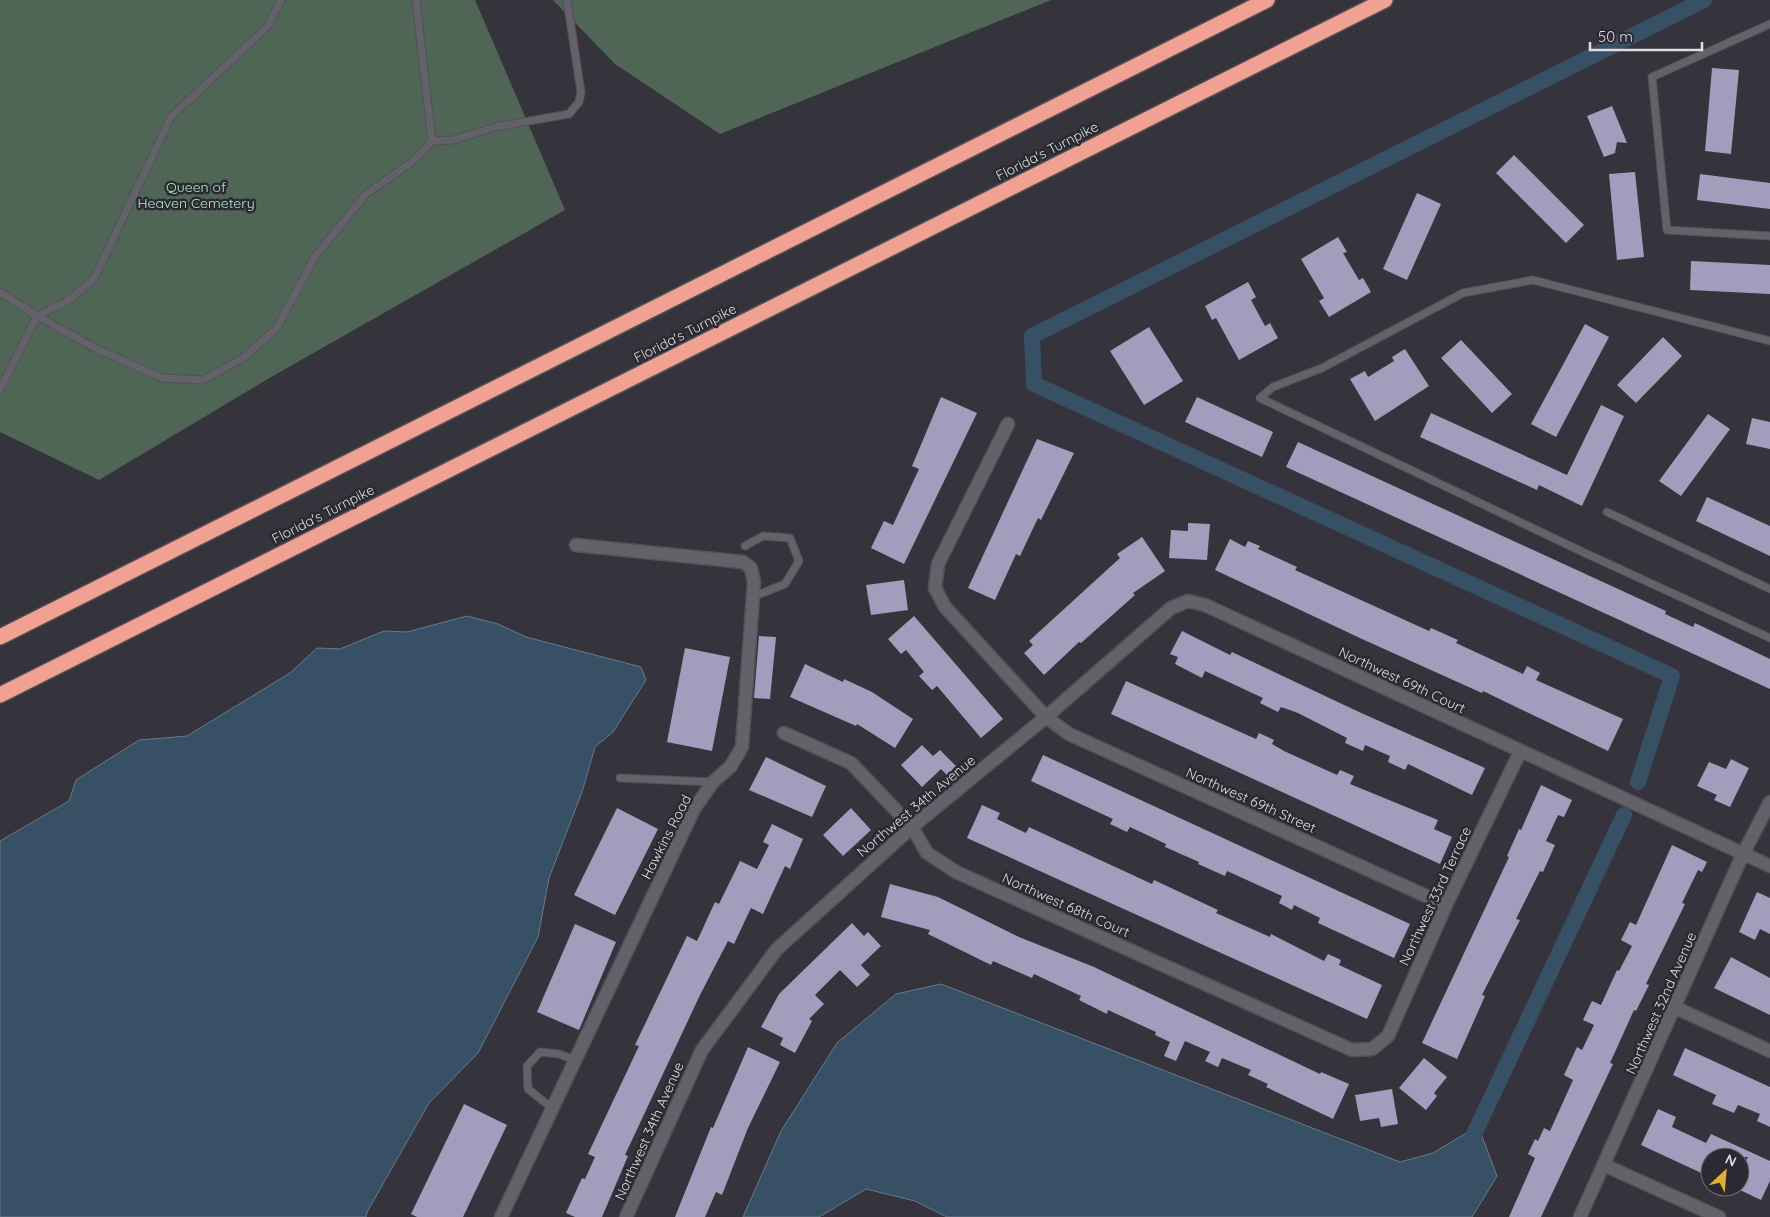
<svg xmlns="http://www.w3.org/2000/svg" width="1770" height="1217" font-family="Quicksand,sans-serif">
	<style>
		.green { fill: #4f6657 }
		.water { fill: #375065; stroke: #697a8a }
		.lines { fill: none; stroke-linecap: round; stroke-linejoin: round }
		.canal { stroke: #375065; stroke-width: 16 }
		.building { fill: #a29dbc }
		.lane-casing { stroke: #525158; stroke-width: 9 }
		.street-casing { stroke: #525158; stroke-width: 15 }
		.highway-casing { stroke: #525158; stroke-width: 18 }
		.lane { stroke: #63626a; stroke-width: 7 }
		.street { stroke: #63626a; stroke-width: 12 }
		.highway { stroke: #f0a191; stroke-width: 15 }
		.labels { text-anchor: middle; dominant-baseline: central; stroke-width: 5; stroke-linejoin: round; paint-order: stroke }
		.street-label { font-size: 14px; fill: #dedde2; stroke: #2b2931 }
		.park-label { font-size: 14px; fill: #b2ebc7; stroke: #2b2931 }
	</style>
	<rect width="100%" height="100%" fill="#35333b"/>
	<!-- green -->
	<g class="green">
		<polygon points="0,0 475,0 565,210 266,380 99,480 0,432"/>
		<polygon points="553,0 1051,0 720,134 615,64"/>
	</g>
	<!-- water -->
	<g class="water">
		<polygon points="467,616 498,624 526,637 641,667 646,680 613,732 595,747 582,792 549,878 538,937 478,1053 429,1103 367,1212 366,1217 0,1217 0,841 69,801 76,780 139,740 187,736 290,673 317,648 340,649 384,631 407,632"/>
		<polygon points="941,984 1400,1162 1433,1153 1478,1126 1497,1176 1472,1217 947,1217 915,1201 866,1189 819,1217 743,1217 781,1131 837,1043 896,994"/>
	</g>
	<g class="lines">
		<!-- canal -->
		<g class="canal">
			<polyline points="1638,782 1672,676 1034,384 1032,336 1704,0"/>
			<polyline points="1469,1145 1624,815"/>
		</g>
	</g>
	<!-- building -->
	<g class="building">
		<polygon points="1712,68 1739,70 1731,154 1705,151"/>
		<polygon points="1612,106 1627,143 1617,142 1615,153 1604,157 1587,116"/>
		<polygon points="1514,155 1584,225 1566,243 1496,173"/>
		<polygon points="1635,172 1644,257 1617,260 1609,174"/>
		<polygon points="1700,174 1770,183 1770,209 1697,200"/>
		<polygon points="1417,193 1441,204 1407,280 1383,269"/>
		<polygon points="1338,237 1347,252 1343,253 1359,280 1363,278 1371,292 1329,317 1319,301 1324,298 1301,259"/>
		<polygon points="1691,261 1770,265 1770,294 1690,290"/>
		<polygon points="1248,282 1256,297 1251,300 1265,326 1270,323 1278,338 1239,360 1216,318 1212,320 1205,306"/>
		<polygon points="1585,324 1609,337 1556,437 1531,424"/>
		<polygon points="1149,327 1183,381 1144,405 1110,351"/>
		<polygon points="1663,337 1682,356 1636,403 1617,385"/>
		<polygon points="1461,340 1512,394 1492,413 1441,358"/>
		<polygon points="1405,349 1429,386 1375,421 1350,379 1365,371 1368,377 1394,361 1392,357"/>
		<polygon points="941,397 977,413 904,564 871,548 884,521 893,525 919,469 912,466"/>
		<polygon points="1197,397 1273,432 1262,457 1185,422"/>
		<polygon points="1601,405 1624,416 1582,506 1539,485 1537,490 1420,437 1431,413 1567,475"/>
		<polygon points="1708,414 1730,429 1681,496 1659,481"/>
		<polygon points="1752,418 1770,422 1770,449 1746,444"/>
		<polygon points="1037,439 1074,453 1041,520 1038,518 1020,556 1016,554 995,600 968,588"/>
		<polygon points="1298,442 1666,611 1665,614 1693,627 1695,623 1770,659 1770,689 1286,467"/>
		<polygon points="1707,497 1770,526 1770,556 1696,521"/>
		<polygon points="1188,523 1210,524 1207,560 1169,558 1171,530 1188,531"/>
		<polygon points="1142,537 1165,571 1133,593 1135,595 1081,643 1079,642 1044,675 1024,653 1033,645 1029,641 1120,558 1117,554"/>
		<polygon points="1230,539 1245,547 1248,541 1260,546 1258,549 1297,567 1295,570 1429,631 1431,628 1458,640 1456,643 1523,674 1527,666 1540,673 1536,680 1623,719 1608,751 1483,691 1482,693 1362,639 1215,570"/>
		<polygon points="904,580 908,610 871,615 866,585"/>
		<polygon points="914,616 1003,719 981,738 937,686 932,690 919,676 924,672 906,650 901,654 888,639"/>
		<polygon points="1182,631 1230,655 1232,652 1359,712 1485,768 1472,795 1408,764 1405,770 1388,762 1390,756 1365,745 1363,751 1345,743 1347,738 1298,713 1281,707 1278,712 1260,703 1263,698 1205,671 1202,678 1175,664 1178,657 1170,654"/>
		<polygon points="759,636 776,637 770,699 754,698"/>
		<polygon points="685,648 730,657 712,751 667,742"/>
		<polygon points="805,664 843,682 844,679 872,692 913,719 895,748 857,724 856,726 790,697"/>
		<polygon points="1126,681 1256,739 1259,733 1274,740 1272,744 1284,751 1337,775 1340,770 1354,776 1350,784 1438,820 1434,829 1452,837 1440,864 1111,714"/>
		<polygon points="922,745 933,756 940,750 956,766 947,775 941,769 922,787 901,765"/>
		<polygon points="1043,755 1410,924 1394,958 1318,923 1320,918 1294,905 1292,910 1279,903 1282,896 1227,871 1225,876 1198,864 1199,862 1165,847 1166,844 1130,827 1127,832 1110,824 1113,819 1031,781"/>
		<polygon points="766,757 826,786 812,817 749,790"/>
		<polygon points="1731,759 1749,768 1730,807 1714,800 1717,795 1697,786 1709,762 1726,769"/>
		<polygon points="1541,785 1572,800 1564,817 1558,815 1546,841 1555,845 1543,872 1540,871 1516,919 1520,920 1482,995 1485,996 1457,1059 1422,1043 1509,857 1507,856 1519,829 1521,830"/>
		<polygon points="982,805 1000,813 997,819 1026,833 1029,827 1152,884 1154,880 1218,910 1216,913 1270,937 1271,934 1324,961 1328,954 1341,960 1339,965 1382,985 1367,1019 967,838"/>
		<polygon points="617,808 658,829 615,915 574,895"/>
		<polygon points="851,808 871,830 843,856 823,835"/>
		<polygon points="772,824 803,839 790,869 785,866 763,914 751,908 734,944 728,941 700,995 625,1155 628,1156 602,1217 575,1217 566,1213 582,1178 585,1179 595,1157 588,1154 639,1046 635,1045 687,936 697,941 715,902 719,904 740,861 757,869 769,845 763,842"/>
		<polygon points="1672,845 1707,862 1702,872 1698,870 1682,903 1685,904 1646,984 1649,985 1636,1011 1634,1010 1610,1063 1613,1064 1541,1217 1509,1217 1535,1158 1528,1154 1535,1139 1538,1141 1544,1128 1550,1131 1573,1080 1564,1075 1577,1047 1582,1050 1594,1025 1583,1020 1592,1001 1601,1005 1617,970 1619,971 1632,946 1621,940 1630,922 1636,925"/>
		<polygon points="890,884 938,897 1019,937 1094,967 1320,1074 1321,1072 1349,1084 1333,1119 1266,1087 1268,1084 1248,1075 1251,1070 1222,1058 1218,1067 1205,1061 1210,1052 1185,1041 1176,1061 1164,1056 1170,1042 1155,1035 1156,1032 1108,1010 1107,1014 1079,1000 1081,996 1034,974 1032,978 993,961 991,965 928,934 930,930 881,917"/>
		<polygon points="1757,892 1770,898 1770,934 1760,929 1755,940 1739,932"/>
		<polygon points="852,923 864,936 868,932 881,946 861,965 870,975 857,987 840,970 815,995 824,1004 809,1019 812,1021 795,1053 780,1045 783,1038 761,1027 779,994"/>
		<polygon points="575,924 616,942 579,1030 537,1012"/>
		<polygon points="1731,957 1770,978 1770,1015 1714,988"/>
		<polygon points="748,1047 780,1062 748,1128 722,1195 716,1192 705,1217 675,1217 711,1127 713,1128"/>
		<polygon points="1685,1048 1770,1087 1770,1127 1757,1121 1760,1114 1738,1105 1734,1113 1712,1104 1716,1095 1673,1075"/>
		<polygon points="1424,1058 1447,1077 1434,1093 1437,1096 1426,1110 1399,1088"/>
		<polygon points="1392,1089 1398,1124 1381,1127 1379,1118 1360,1121 1355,1095"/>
		<polygon points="464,1104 507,1125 463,1217 417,1217 411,1214"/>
		<polygon points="1658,1109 1676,1117 1672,1127 1706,1143 1711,1134 1770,1161 1770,1181 1761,1200 1740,1190 1740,1173 1748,1157 1710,1157 1710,1177 1641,1145"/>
	</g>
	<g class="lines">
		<defs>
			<g id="lane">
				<polyline points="416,0 432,141"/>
				<polyline points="1770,24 1652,77 1667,230 1770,236"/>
				<polyline points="0,292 37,316 97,349 162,378 203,380 243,358 277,328 314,258 366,194 412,162 432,141 453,140 495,127 569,114 579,102 581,92 567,0"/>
				<polyline points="1770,341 1533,280 1463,293 1322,368 1273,387 1260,398 1587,554 1770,638"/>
				<polyline points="0,389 37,316 69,300 94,279 171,117 267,27 281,0"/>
				<polyline points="1607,512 1770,589"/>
				<polyline points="745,546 763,536 790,538 799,561 785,584 752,597"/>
				<polyline points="620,778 713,782"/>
				<polyline points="552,1108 528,1089 527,1066 540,1052 559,1054 575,1060"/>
			</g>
			<g id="street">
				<polyline points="1008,424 938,564 935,588 945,607 1046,717 1069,734 1446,905"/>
				<polyline points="784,733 851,763 912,827 927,853 956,872 1352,1050 1372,1049 1388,1036 1446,905 1520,752"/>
				<polyline points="1676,1008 1770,1051"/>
				<polyline points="1604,1165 1719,1217"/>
				<polyline points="501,1217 694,809 713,782 731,766 742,747 754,582 751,568 743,562 576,545"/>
				<polyline points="626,1217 702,1050 777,949 912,827 1046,717 1171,608 1188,601 1205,605 1770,866"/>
				<polyline points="1580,1217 1743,854 1770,802"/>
			</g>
			<g id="highway">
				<polyline points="0,637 1267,0"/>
				<polyline points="0,695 1385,0"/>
			</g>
		</defs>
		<!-- lane casing -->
		<use href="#lane" class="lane-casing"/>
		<!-- street casing -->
		<use href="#street" class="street-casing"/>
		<!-- highway casing -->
		<use href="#highway" class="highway-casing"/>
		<!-- lane -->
		<use href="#lane" class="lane"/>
		<!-- street -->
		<use href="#street" class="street"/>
		<!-- highway -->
		<use href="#highway" class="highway"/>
	</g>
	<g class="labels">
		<!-- street labels -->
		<g class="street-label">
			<text transform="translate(1047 151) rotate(-27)">Florida's Turnpike</text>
			<text transform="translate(685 333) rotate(-27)">Florida's Turnpike</text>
			<text transform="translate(323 514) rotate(-27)">Florida's Turnpike</text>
			<text transform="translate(1402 680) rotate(25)">Northwest 69th Court</text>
			<text transform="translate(1251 800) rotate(24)">Northwest 69th Street</text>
			<text transform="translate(916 806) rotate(-40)">Northwest 34th Avenue</text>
			<text transform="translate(666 837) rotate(-63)">Hawkins Road</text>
			<text transform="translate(1435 896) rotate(-65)">Northwest 33rd Terrace</text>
			<text transform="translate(1066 905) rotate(24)">Northwest 68th Court</text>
			<text transform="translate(1661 1003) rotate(-66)">Northwest 32nd Avenue</text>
			<text transform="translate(649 1131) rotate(-66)">Northwest 34th Avenue</text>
		</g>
		<!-- park labels -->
		<g class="park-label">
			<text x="196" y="187">Queen of<tspan x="196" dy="16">Heaven Cemetery</tspan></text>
		</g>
	</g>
	<!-- north arrow -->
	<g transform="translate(1725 1172) rotate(26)"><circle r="24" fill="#2b2931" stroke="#737178"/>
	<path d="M0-4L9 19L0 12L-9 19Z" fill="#e3ae34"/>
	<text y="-8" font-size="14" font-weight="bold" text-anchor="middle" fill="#dedde2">N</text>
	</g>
	<!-- scale -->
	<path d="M1590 42v8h112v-8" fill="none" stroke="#dedde2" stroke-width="2.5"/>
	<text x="1598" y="42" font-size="15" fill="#dedde2" stroke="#2b2931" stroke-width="4" paint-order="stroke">50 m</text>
</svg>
